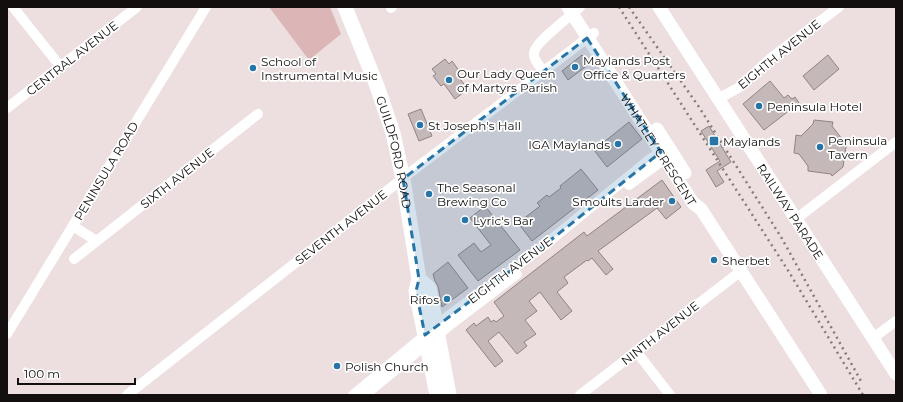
<svg xmlns="http://www.w3.org/2000/svg" width="903" height="402" font-family="Montserrat,sans-serif">
<style>
.green{fill:#dcb5b6}
.building{fill:#c5b8b8;stroke:#908383}
.lines{fill:none;stroke-linecap:round;stroke-linejoin:round}
.minor{stroke:#fff;stroke-width:10}
.major{stroke:#fff;stroke-width:13}
.highway{stroke:#fff;stroke-width:15}
.rail{stroke:#847b7b;stroke-width:2.5;stroke-dasharray:2 4;stroke-linecap:butt}
.marked{fill:#2774a7;fill-opacity:0.2;stroke:#2774a7;stroke-width:3;stroke-dasharray:8 5;stroke-linejoin:round}
.poi-dot{fill:#2774a7;stroke:#fff;stroke-width:1.5}
.labels{text-anchor:middle;dominant-baseline:central;stroke-width:3.5;stroke-linejoin:round;paint-order:stroke}
.street-label{font-size:12px;fill:#130f0f;stroke:#fff}
.poi-label{font-size:12px;fill:#130f0f;stroke:#fff;text-anchor:start}
</style>
<rect width="100%" height="100%" fill="#eddfdf"/>
<path class="green" d="M269,7H330L341,34L309,60Z"/>
<path class="building" d="M582,55L589,64L568,80L562,71Z
M828,55L839,69L814,90L803,76Z
M445,59L449,64L452,61L460,72L456,74L468,89L455,99L444,84L441,86L433,76L436,74L432,69Z
M770,81L784,98L788,95L792,99L795,97L799,103L764,130L743,104Z
M421,109L432,136L419,141L408,114Z
M814,120L833,122L832,126L842,139L847,140L843,167L832,176L831,174L808,171V166L799,154L794,153L796,135L801,136L813,124Z
M629,122L642,139L607,167L594,150Z
M709,126L731,162L717,171L724,182L716,187L706,170L720,161L701,131Z
M581,169L598,190L532,241L518,223L540,206L537,203L547,195L549,197L561,188L560,186Z
M662,180L681,207L666,219L657,208L598,251L613,269L606,275L592,258L588,261L587,260L564,277L568,283L557,292L572,311L561,320L540,292L529,301L537,311L525,320L536,334L524,342L527,346L517,354L499,332L488,341L503,361L495,367L466,330L474,323L476,326L488,317L491,322L494,320L496,322L504,316L494,302L584,232L587,236Z
M485,206L520,250L478,281L458,255L474,243L481,252L491,245L470,218Z
M448,262L468,288L442,307L438,286L435,281L433,274Z"/>
<g class="lines">
<path class="minor" d="M13,7L60,66
M391,8L392,7
M544,72C540,66 533,60 534,53C534,43 572,15 580,7
M718,99L738,88L771,58L839,7
M7,108L137,7
M629,185L670,155
M796,219L896,142
M73,226L92,238L96,242
M74,259L258,114
M7,334L206,7
M873,338L896,321
M636,351L670,395
M127,395L411,172L594,33
M353,395L448,316L537,251L650,159L666,149
M365,395L450,325L517,274
M580,395L741,271"/>
<g class="major">
<path id="s1" d="M568,7L693,203L701,209L821,395"/>
<path id="s2" d="M659,7C738,130 817,252 896,374"/>
<path d="M657,129L685,173"/>
</g>
<g class="highway">
<path id="s3" d="M345,7L377,86L393,133L403,179L419,279L416,291L437,395"/>
<path d="M419,279L429,288L449,395"/>
</g>
<path class="rail" d="M619,7L789,272L863,395
M629,7L699,107L781,237L861,381"/>
</g>
<path class="marked" d="M587,38L661,152L537,251L425,335L416,291L419,279L403,179Z"/>
<g class="poi-dot">
<circle cx="575" cy="67" r="4"/>
<circle cx="253" cy="68" r="4"/>
<circle cx="449" cy="80" r="4"/>
<circle cx="759" cy="106" r="4"/>
<circle cx="420" cy="125" r="4"/>
<rect x="709" y="136" width="10" height="10" rx="2"/>
<circle cx="618" cy="144" r="4"/>
<circle cx="820" cy="147" r="4"/>
<circle cx="429" cy="194" r="4"/>
<circle cx="672" cy="201" r="4"/>
<circle cx="465" cy="220" r="4"/>
<circle cx="714" cy="260" r="4"/>
<circle cx="447" cy="299" r="4"/>
<circle cx="337" cy="366" r="4"/>
</g>
<g class="labels">
<g class="street-label">
<text transform="translate(779 54) rotate(-39)">EIGHTH AVENUE</text>
<text transform="translate(72 58) rotate(-38)">CENTRAL AVENUE</text>
<text stroke="none"><textPath href="#s1" startOffset="169">WHATLEY CRESCENT</textPath></text>
<text stroke="none"><textPath href="#s3" startOffset="154">GUILDFORD ROAD</textPath></text>
<text transform="translate(106 171) rotate(-59)">PENINSULA ROAD</text>
<text transform="translate(177 178) rotate(-38)">SIXTH AVENUE</text>
<text stroke="none"><textPath href="#s2" startOffset="243">RAILWAY PARADE</textPath></text>
<text transform="translate(341 227) rotate(-38)">SEVENTH AVENUE</text>
<text transform="translate(510 270) rotate(-37)">EIGHTH AVENUE</text>
<text transform="translate(660 333) rotate(-38)">NINTH AVENUE</text>
</g>
<g class="poi-label">
<text x="583" y="60">Maylands Post<tspan x="583" dy="14">Office &amp; Quarters</tspan></text>
<text x="261" y="61">School of<tspan x="261" dy="14">Instrumental Music</tspan></text>
<text x="457" y="73">Our Lady Queen<tspan x="457" dy="14">of Martyrs Parish</tspan></text>
<text x="767" y="106">Peninsula Hotel</text>
<text x="428" y="125">St Joseph's Hall</text>
<text x="828" y="140">Peninsula<tspan x="828" dy="14">Tavern</tspan></text>
<text x="723" y="141">Maylands</text>
<text x="610" y="144" text-anchor="end">IGA Maylands</text>
<text x="437" y="187">The Seasonal<tspan x="437" dy="14">Brewing Co</tspan></text>
<text x="664" y="201" text-anchor="end">Smoults Larder</text>
<text x="473" y="220">Lyric's Bar</text>
<text x="722" y="260">Sherbet</text>
<text x="439" y="299" text-anchor="end">Rifos</text>
<text x="345" y="366">Polish Church</text>
</g>
</g>
<rect width="903" height="402" fill="none" stroke="#130f0f" stroke-width="16"/>
<path d="M18 378v6h117v-6" fill="none" stroke="#130f0f" stroke-width="2"/>
<text x="24" y="378" font-size="12" fill="#130f0f" stroke="#ffffff" stroke-width="3" paint-order="stroke">100 m</text>
</svg>
